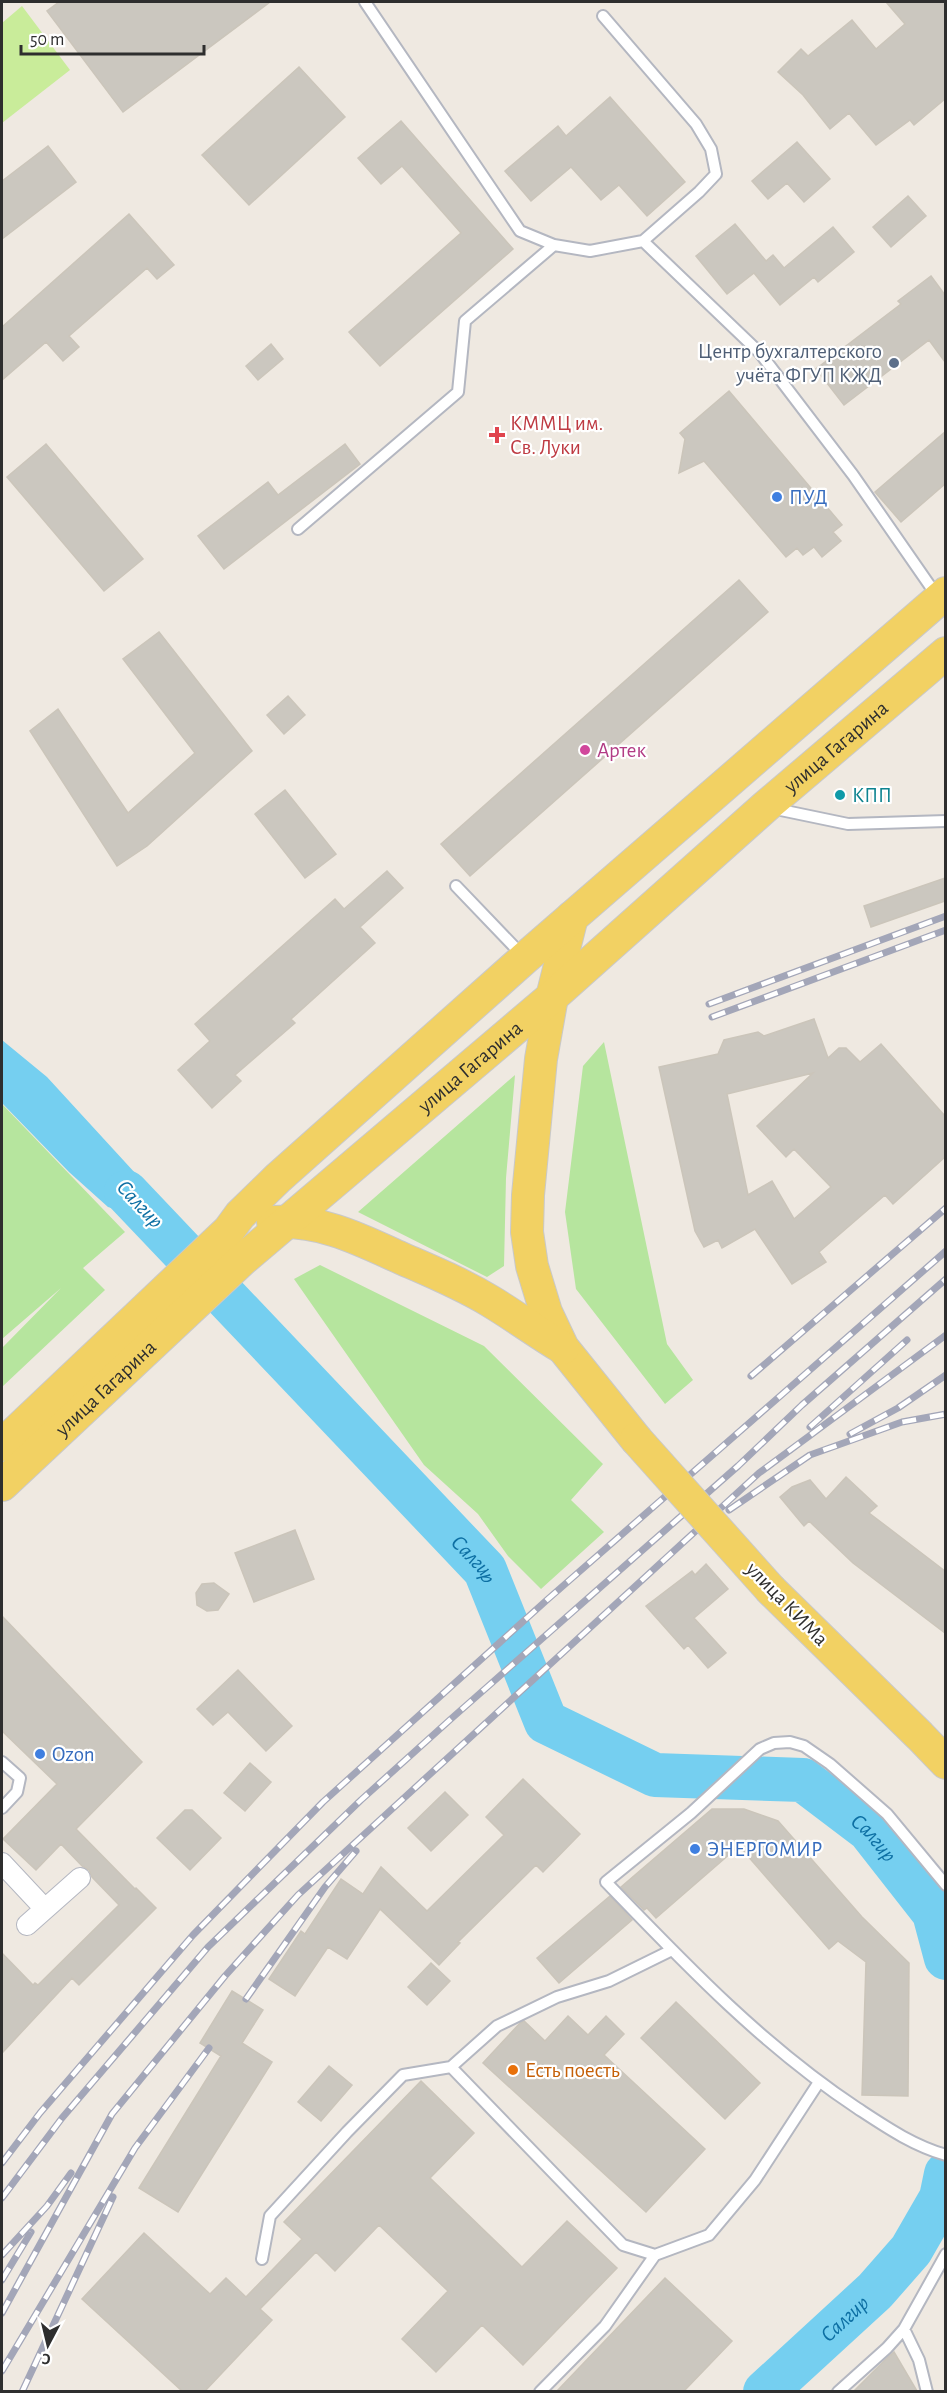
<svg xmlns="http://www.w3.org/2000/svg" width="947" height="2393" font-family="'Alegreya Sans',sans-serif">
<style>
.green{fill:#b6e59e}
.pitch{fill:#c9ec9a}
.water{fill:#75cff0}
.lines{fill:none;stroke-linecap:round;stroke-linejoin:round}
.river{stroke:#75cff0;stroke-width:44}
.building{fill:#cbc7bf;stroke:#cbc5ba;stroke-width:1.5;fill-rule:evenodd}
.service-casing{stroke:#b4b7c1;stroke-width:14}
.minor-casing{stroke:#b4b7c1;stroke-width:22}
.primary-casing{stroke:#c9c9c9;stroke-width:34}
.service{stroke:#fff;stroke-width:10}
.minor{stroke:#fff;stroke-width:20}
.primary{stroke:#f2d163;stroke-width:32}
.rail-casing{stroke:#a3a6b8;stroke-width:7}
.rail{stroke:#fff;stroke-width:4.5;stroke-dasharray:14;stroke-linecap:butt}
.primary-bridge-casing{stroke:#c9c9c9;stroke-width:34;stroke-linecap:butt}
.primary-bridge{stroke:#f2d163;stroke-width:32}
.service-dot{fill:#5c6f8a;stroke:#fff;stroke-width:2}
.health-dot{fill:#e0444e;stroke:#fff;stroke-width:2}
.shop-dot{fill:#3f7fe0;stroke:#fff;stroke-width:2}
.hotel-dot{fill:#d1479c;stroke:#fff;stroke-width:2}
.culture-dot{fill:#0f9aa8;stroke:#fff;stroke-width:2}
.food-dot{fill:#e8710a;stroke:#fff;stroke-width:2}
.labels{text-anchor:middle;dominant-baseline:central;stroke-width:4.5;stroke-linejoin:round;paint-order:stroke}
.service-label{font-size:21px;fill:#4e5e75;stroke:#fff;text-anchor:end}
.health-label{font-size:21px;fill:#be3a42;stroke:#fff;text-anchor:start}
.shop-label{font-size:21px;fill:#366cbe;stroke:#fff;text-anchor:start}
.street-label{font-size:21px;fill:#2e2e2e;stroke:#fff}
.hotel-label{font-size:21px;fill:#b23c85;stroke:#fff;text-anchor:start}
.culture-label{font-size:21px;fill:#0d838f;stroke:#fff;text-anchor:start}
.food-label{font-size:21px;fill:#c56008;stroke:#fff;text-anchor:start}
.water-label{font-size:22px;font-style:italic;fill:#0d6fa3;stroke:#fff}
</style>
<rect width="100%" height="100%" fill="#efe9e1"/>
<path class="green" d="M604,1042L667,1344L693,1380L665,1404L576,1289L565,1212L583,1066Z
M515,1075L506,1178L504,1266L487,1277L358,1212Z
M2,1104L125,1232L83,1268L105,1290L2,1387V1348L61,1288L2,1339Z
M320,1265L484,1346L603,1464L571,1500L604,1532L541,1589L508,1556L478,1514L424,1465L294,1279Z"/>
<path class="pitch" d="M22,6L70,70L2,123V23Z"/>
<path class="water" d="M2,1040L47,1077L180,1222L150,1249L142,1226L133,1215L108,1207L69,1172L2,1103Z"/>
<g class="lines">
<g class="river">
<path id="s1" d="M126,1192L485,1570L546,1722L655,1775L803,1780L869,1830L934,1913L946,1958"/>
<path id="s2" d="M765,2392L875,2291L911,2250L941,2198L946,2174"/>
</g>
</g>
<path class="building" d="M59,2H270L123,112L47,11Z
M886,2H945V99L914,125L910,120L876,145L849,113L830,129L803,95L778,72L801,49L808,56L852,20L876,49L905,24Z
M299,67L345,117L249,205L202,155Z
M610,97L685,182L647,216L619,185L601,200L571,167L531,201L505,171L558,126L566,136Z
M401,121L513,249L380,366L349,332L461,233L402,166L381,184L358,158Z
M797,142L830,179L804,202L787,183L768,199L752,181Z
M48,146L76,182L2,239V181Z
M908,196L926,216L891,247L873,227Z
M129,214L174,265L157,279L147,268L69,336L79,347L63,361L46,342L2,380V327Z
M735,224L766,261L773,255L784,268L833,227L854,252L818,282L814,277L780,305L754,273L727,294L696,256Z
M931,276L945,295V362L929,340L844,405L816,369L901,304L898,301Z
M271,344L283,359L258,380L246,366Z
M729,391L842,525L833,532L841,541L822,557L814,547L803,555L797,548L786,557L704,461L679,473L685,439L680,433Z
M945,432V484L901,522L875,492Z
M46,444L143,559L104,591L7,477Z
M345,444L360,464L224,569L198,536L268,482L278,495Z
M739,580L768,612L470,876L441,844Z
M159,632L252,751L147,846L117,866L30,731L58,709L128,813L195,753L123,659Z
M288,696L305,715L284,734L267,715Z
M285,790L336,854L305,878L255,814Z
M387,871L403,888L360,927L375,943L291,1019L295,1023L235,1075L241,1081L212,1108L178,1070L210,1041L195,1024L335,899L344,909Z
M945,878V901L871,927L864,906Z
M814,1019L828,1058L839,1048H846L860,1062L881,1044L945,1116V1157L893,1204L885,1195L819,1252L826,1262L792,1284L755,1229L722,1248L718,1240L704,1247L695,1231L659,1067L718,1054L724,1040L758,1032L764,1036ZM813,1073L757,1126L786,1157L794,1149L831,1187L794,1219L772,1181L748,1195L727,1094Z
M846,1477L877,1506L869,1513L945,1571V1633L853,1563L809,1521L804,1526L780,1497L792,1487L810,1480L826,1499Z
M295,1530L314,1579L254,1602L235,1553Z
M706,1564L728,1589L694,1618L726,1653L708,1668L688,1645L684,1649L646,1606L692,1571L695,1575Z
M214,1583L229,1594L218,1610L207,1611L197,1605L196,1593L202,1584Z
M2,1616L142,1762L76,1829L135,1889L136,1888L156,1908L79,1985L72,1978L2,2053V1953L33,1985L35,1983L38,1985L119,1905L92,1877L89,1870L82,1866L61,1844L36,1870L3,1839L57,1784L2,1731Z
M238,1670L292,1726L266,1751L228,1712L213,1725L197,1709Z
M250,1763L271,1782L245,1811L224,1793Z
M523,1779L580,1834L543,1872L536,1865L458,1942L460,1943L439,1965L380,1909L347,1959L328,1947L295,1996L269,1979L301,1931L305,1934L341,1879L363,1894L381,1867L427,1911L504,1835L486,1817Z
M445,1792L468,1815L431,1851L408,1828Z
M712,1809H744L778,1821L862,1917L909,1963L908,2096L862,2095L866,1962L838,1941L829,1949L739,1846L656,1918L647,1908L644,1910L621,1887Z
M185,1810H192L221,1838L190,1870L157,1838Z
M610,1896L632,1920L559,1983L537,1958Z
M431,1963L450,1981L427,2005L408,1987Z
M232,1991L263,2010L242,2043L272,2062L178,2212L139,2188L221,2056L200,2043Z
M676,2002L760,2083L725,2119L641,2038Z
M568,2016L588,2035L606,2016L624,2034L604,2055L705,2149L646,2212L483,2063L520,2023L524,2021L545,2041Z
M329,2066L352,2085L321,2121L298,2102Z
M421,2081L474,2133L430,2178L522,2267L567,2221L617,2268L523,2365L482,2325L436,2372L402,2339L448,2291L379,2225L335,2271L316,2252L260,2309L272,2320L205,2391H182L82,2299L144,2233L210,2294L226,2278L246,2297L302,2239L284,2222Z
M665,2278L732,2341L684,2391H557Z
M894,2352L917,2391H854L886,2359Z"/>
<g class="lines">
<defs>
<path id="service" d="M365,2L520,231L554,245
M603,16L696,124L711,149L716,174L699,192L643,241
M298,529L458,392L465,321L554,245L590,251L643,241L760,353L853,475L937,596
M771,808L848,824L946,821
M456,886L524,957
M2,1762L20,1778L17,1792L2,1808
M946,1885L887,1814L830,1764L804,1746L790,1742L774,1743L760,1749L691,1813L606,1882C685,1964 762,2045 857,2108C886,2127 912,2145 946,2155
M672,1950L609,1981L557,1997L497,2026L451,2067L623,2245L655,2255L709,2235L755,2180L819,2082
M262,2259L270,2216L347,2132L403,2075L451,2067
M904,2329L919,2360L927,2392
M540,2392L605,2326L655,2255
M838,2392L887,2348L904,2329L946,2254"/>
<path id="minor" d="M2,1863L45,1909
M27,1925L80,1878"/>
<g id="primary">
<path d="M572,917L552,997L541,1059L528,1195L527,1232L532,1266L546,1312L563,1348L636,1439"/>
<path d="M273,1222C323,1220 359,1239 403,1259C433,1272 462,1284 490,1301C515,1316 538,1333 563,1348"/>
<path d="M2,1445L229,1230L240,1215L278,1178L525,958L946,593"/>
<path id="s3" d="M2,1485L241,1261L552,997L765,807L946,653"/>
<path d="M771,1590L920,1736L946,1763"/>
</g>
</defs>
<use href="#service" class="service-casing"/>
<use href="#minor" class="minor-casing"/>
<use href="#primary" class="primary-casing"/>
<use href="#service" class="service"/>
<use href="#minor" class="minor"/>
<use href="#primary" class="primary"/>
<defs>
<path id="rail" d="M709,1004L946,916
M712,1017L946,930
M751,1376L946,1208
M810,1427L907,1340
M850,1434L898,1408L946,1375
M729,1510L810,1455L902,1422L946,1414
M246,1999L325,1887L356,1851
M2,2163L40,2113L193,1935L323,1802L548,1599L946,1251
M2,2198L62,2118L208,1947L361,1800L452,1718L738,1466L802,1405L946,1279
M2,2255L47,2206L71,2173
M2,2280L31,2232
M2,2313L112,2114L225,1976L298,1895L759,1473L946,1335
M2,2371L135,2148L209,2048
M22,2392L113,2197"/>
</defs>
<use href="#rail" class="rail-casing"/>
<use href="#rail" class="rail"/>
<defs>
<path id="primary-bridge" d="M636,1439L771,1590"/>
</defs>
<use href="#primary-bridge" class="primary-bridge-casing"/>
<use href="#primary-bridge" class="primary-bridge"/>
</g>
<circle class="service-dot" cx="894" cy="363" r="6"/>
<path class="health-dot" d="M494 426h6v6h6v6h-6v6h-6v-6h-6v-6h6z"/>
<g class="shop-dot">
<circle cx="777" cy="497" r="6"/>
<circle cx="40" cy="1754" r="6"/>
<circle cx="695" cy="1849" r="6"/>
</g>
<circle class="hotel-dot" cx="585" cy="750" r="6"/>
<circle class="culture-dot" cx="840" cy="795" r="6"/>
<circle class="food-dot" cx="513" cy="2070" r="6"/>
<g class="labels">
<g class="service-label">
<text x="882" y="351">Центр бухгалтерского<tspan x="882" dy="24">учёта ФГУП КЖД</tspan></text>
</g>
<g class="health-label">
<text x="510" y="423">КММЦ им.<tspan x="510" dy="24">Св. Луки</tspan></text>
</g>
<g class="shop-label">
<text x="789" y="497">ПУД</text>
<text x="52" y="1754">Ozon</text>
<text x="707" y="1849">ЭНЕРГОМИР</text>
</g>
<g class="street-label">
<text stroke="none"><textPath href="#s3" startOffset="1114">улица Гагарина</textPath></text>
<text stroke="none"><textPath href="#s3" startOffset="628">улица Гагарина</textPath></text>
<text stroke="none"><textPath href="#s3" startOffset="142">улица Гагарина</textPath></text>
<text transform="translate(787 1604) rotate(46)">улица КИМа</text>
</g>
<g class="hotel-label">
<text x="597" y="750">Артек</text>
</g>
<g class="culture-label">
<text x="852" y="795">КПП</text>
</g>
<g class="food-label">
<text x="525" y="2070">Есть поесть</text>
</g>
<g class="water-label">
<text transform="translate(140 1204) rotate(47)">Салгир</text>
<text stroke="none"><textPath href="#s1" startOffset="506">Салгир</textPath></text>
<text stroke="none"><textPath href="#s1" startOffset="1046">Салгир</textPath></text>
<text stroke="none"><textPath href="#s2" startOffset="108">Салгир</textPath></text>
</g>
</g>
<rect width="947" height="2393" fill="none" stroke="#2e2e2e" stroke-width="6"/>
<g transform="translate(48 2345) rotate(187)" stroke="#ffffff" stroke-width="4.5" paint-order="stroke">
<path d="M0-4.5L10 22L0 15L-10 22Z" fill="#2e2e2e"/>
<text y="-9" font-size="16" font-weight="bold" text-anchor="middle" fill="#2e2e2e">С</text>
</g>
<path d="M21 45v9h183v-9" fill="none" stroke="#2e2e2e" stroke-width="3"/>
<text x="30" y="45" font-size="18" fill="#2e2e2e" stroke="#ffffff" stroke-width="4.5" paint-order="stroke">50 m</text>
</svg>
